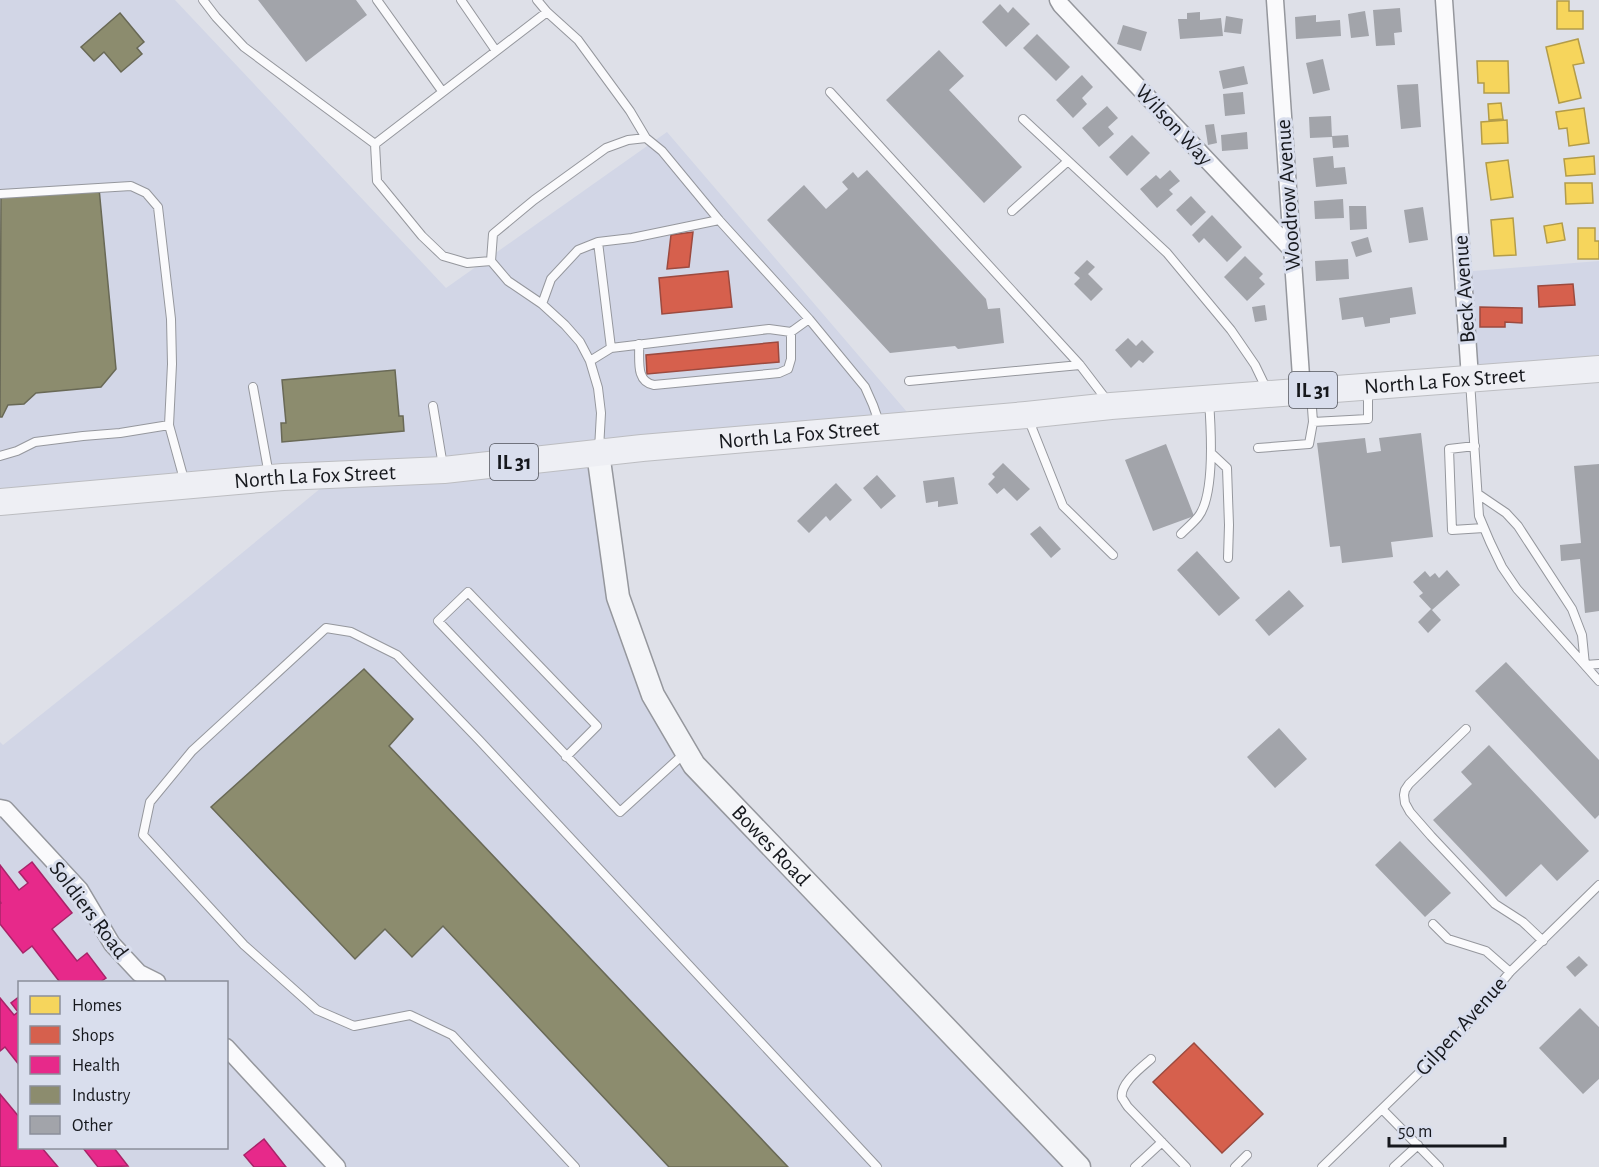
<svg xmlns="http://www.w3.org/2000/svg" width="1599" height="1167" font-family="'Alegreya Sans',sans-serif">
<style>
.built{fill:#d2d6e6;fill-rule:evenodd}
.homes{fill:#f6d55c;stroke:#b39c49;stroke-width:1.5}
.shops{fill:#d6604d;stroke:#9c4a3f;stroke-width:1.5}
.health{fill:#e7298a;stroke:#a82469;stroke-width:1.5}
.industry{fill:#8c8c6e;stroke:#696956;stroke-width:1.5}
.building{fill:#a2a4aa}
.lines{fill:none;stroke-linecap:round;stroke-linejoin:round}
.lane-casing{stroke:#95979d;stroke-width:10}
.street-casing{stroke:#95979d;stroke-width:19}
.secondary-casing{stroke:#95979d;stroke-width:25}
.primary-casing{stroke:#bcbdc1;stroke-width:28}
.lane{stroke:#fafafc;stroke-width:8}
.street{stroke:#fafafc;stroke-width:16}
.secondary{stroke:#f4f5f8;stroke-width:22}
.primary{stroke:#eeeff4;stroke-width:26}
.labels{text-anchor:middle;dominant-baseline:central;stroke-width:6;stroke-linejoin:round;paint-order:stroke}
.shield{fill:#d9deed;stroke:#50535b;stroke-width:1.5}
.shield-label{font-size:21px;font-weight:bold;fill:#16181d}
.street-label{font-size:22px;fill:#16181d;stroke:#d9deed}
</style>
<rect width="100%" height="100%" fill="#dee0e8"/>
<path class="built" d="M0,0H175L446,288L667,132L913,419L0,501Z
M1599,261V367L1468,375L1461,272Z
M594,460L613,599L692,772L1065,1167H0V742L3,745L186,599L327,483ZM20,982H226V1148H20Z"/>
<path class="homes" d="M1557,1H1569V11H1583V29H1557Z
M1578,39L1584,63L1573,65L1581,98L1559,103L1546,47Z
M1477,61H1508L1509,93H1484V83H1478Z
M1501,103L1503,119L1489,120L1488,104Z
M1584,108L1589,143L1569,146L1567,128L1559,129L1556,112Z
M1507,120L1508,143L1482,144L1481,122Z
M1594,156L1595,174L1566,176L1564,159Z
M1508,160L1513,197L1491,200L1486,163Z
M1565,183H1592L1593,203L1566,204Z
M1513,218L1516,255L1494,256L1491,220Z
M1562,223L1565,240L1547,243L1544,226Z
M1578,228H1595V241H1599V259H1578Z"/>
<path class="shops" d="M693,232L689,267L667,269L671,235Z
M728,271L732,307L662,314L659,278Z
M1573,284L1575,305L1539,307L1538,286Z
M1480,307L1522,308V323L1505,322V327H1480Z
M778,342L779,362L647,374L646,355Z
M1194,1043L1263,1114L1222,1153L1153,1082Z"/>
<path class="health" d="M32,862L72,913L52,929L77,961L87,953L106,978L100,982H58L59,981L32,946L23,953L0,924V904L1,903L0,901V865L19,890L28,883L19,872Z
M20,996V1066L5,1047L0,1051V998L14,1015L18,1012L11,1003Z
M0,1094L20,1118V1148H42L58,1167H0Z
M264,1139L286,1167H254L244,1155Z
M83,1148H114L128,1166L98,1167Z"/>
<path class="industry" d="M120,13L144,42L137,48L142,54L121,72L104,52L94,61L81,47Z
M99,188L116,369L101,387L36,393L24,404L8,405L2,417H0L1,194Z
M395,370L399,416H403L404,431L282,442L281,423H286L282,380Z
M364,669L413,719L389,746L788,1167H669L443,926L412,957L385,929L355,959L211,807Z"/>
<path class="building" d="M258,0H356L367,15L306,62Z
M1000,4L1008,13L1013,7L1030,24L1006,47L982,22Z
M1400,8L1402,32L1394,33L1395,45L1376,46L1373,10Z
M1365,11L1369,36L1351,38L1348,14Z
M1200,12V20L1221,18L1223,36L1180,39L1178,19H1187V13Z
M1316,15V22L1340,20L1341,36L1296,39L1295,17Z
M1226,16L1243,19L1241,34L1224,32Z
M1123,25L1147,32L1141,51L1117,44Z
M1037,34L1070,67L1056,81L1023,48Z
M939,50L964,76L949,90L1022,167L984,203L886,100Z
M1323,59L1330,90L1313,94L1306,63Z
M1244,66L1248,84L1223,89L1219,71Z
M1082,75L1093,87L1082,98L1087,104L1073,118L1056,100Z
M1418,84L1421,127L1401,129L1397,85Z
M1243,92L1245,114L1225,116L1223,94Z
M1107,106L1118,118L1108,127L1114,134L1099,147L1082,128Z
M1331,116L1332,137L1310,138L1309,117Z
M1214,124L1217,143L1208,145L1205,125Z
M1247,132L1248,149L1222,151L1221,135Z
M1132,135L1150,153L1127,176L1109,157Z
M1348,135L1349,147L1333,148L1332,136Z
M1333,156L1334,168L1345,167L1347,184L1316,187L1313,158Z
M867,170L986,299L988,309L1000,308L1004,343L958,349L955,346L890,353L767,220L804,185L826,209L848,189L842,182L853,172L858,178Z
M1170,170L1180,181L1169,190L1173,194L1157,208L1140,189L1156,175L1160,179Z
M1191,196L1206,212L1191,226L1176,210Z
M1343,199L1344,218L1315,219L1314,201Z
M1349,206H1366L1367,229L1350,230Z
M1423,207L1428,240L1409,243L1404,210Z
M1212,215L1242,247L1227,262L1204,238L1199,243L1192,235Z
M1368,237L1372,252L1356,257L1351,242Z
M1245,256L1263,274L1259,278L1265,284L1247,301L1224,277Z
M1348,259L1349,279L1316,281L1315,261Z
M1087,260L1095,267L1088,274L1103,289L1091,301L1074,284L1080,278L1074,273Z
M1412,287L1416,314L1390,318V323L1365,327L1363,317L1342,320L1339,298Z
M1265,305L1267,320L1255,322L1252,307Z
M1128,338L1136,346L1142,340L1154,352L1143,363L1139,360L1131,368L1115,350Z
M1421,433L1433,537L1391,542L1393,557L1342,563L1340,546L1330,547L1317,443L1365,438L1367,453L1381,451L1379,438Z
M1166,444L1194,516L1153,531L1125,460Z
M1003,463L1030,489L1017,501L1004,488L997,494L988,484L995,477L992,474Z
M1599,464V611L1585,613L1580,559L1561,561L1560,545L1581,543L1574,466Z
M877,475L896,496L881,509L863,488Z
M954,477L958,504L938,507V501L926,503L923,481Z
M836,483L852,500L830,521L826,516L809,533L797,521Z
M1040,526L1061,549L1051,558L1030,534Z
M1197,551L1240,598L1219,616L1177,570Z
M1447,570L1460,585L1432,610L1419,596L1423,593L1413,582L1425,571L1430,577L1435,573L1439,578Z
M1289,590L1304,606L1269,636L1255,620Z
M1431,609L1441,620L1428,633L1418,622Z
M1506,662L1599,760V815L1595,819L1475,691Z
M1279,728L1307,759L1275,788L1247,757Z
M1489,745L1589,851L1557,881L1541,864L1506,897L1433,820L1472,784L1461,772Z
M1400,841L1451,893L1425,917L1375,865Z
M1579,956L1588,965L1575,977L1566,967Z
M1580,1008L1599,1027V1079L1583,1094L1539,1048Z"/>
<g class="lines">
<defs>
<path id="lane" d="M203,0L216,17L244,47L375,144
M377,0L442,91
M461,0L496,51
M537,0L547,12L578,40L630,111L646,138
M830,92L1080,365L1109,403
M1023,119L1167,253L1231,330L1255,365L1267,390
M0,194L131,186L146,193L158,207L171,319L172,364L169,425
M1012,211L1068,161
M598,242L611,348
M491,261L467,263L443,256L422,236L377,181L375,144L547,12
M542,304L551,279L578,250L598,242L632,238L719,220
M639,344C640,359 635,382 654,385L779,373L788,369L791,359V332
M590,361L611,348L769,329L791,332L809,319
M909,381L1080,365
M1470,381L1479,516L1490,542L1502,567L1517,589L1599,681
M253,387L269,475
M433,406L443,466
M1028,418L1063,506L1113,555
M1313,422L1368,419V390
M1475,446L1449,449L1452,530L1484,528
M1258,448L1309,444L1313,422L1311,394
M599,449L601,413L598,388L590,361L580,342L565,325L542,304L508,281L491,261L493,234L534,200L606,148L628,140L646,138L662,151L719,220L809,319L865,387L873,405L880,425
M1211,453L1227,468L1229,525L1228,558
M0,456L17,451L35,442L83,436L120,433L169,425L185,483
M1478,494L1506,513L1518,526L1572,609L1582,635L1585,665L1599,664
M1181,534C1186,529 1193,523 1198,517C1215,496 1211,428 1209,401
M1466,729L1409,784L1405,790L1404,795L1405,803L1410,812L1431,836L1495,904L1523,922L1543,941
M566,757L597,726L468,592L438,621L620,812L686,752
M1433,924L1448,939L1486,951L1510,972
M1151,1059C1142,1067 1119,1084 1122,1098C1123,1099 1127,1106 1128,1107L1186,1167
M1382,1109L1439,1167
M575,1167L452,1035L410,1015L354,1026L317,1010L244,945L143,835L150,802L192,751L326,628L351,632L397,655L479,740L877,1167
M1135,1167L1162,1142
M1235,1167L1247,1155
M1322,1167L1458,1035L1510,972L1599,885
M1394,1167L1418,1145"/>
<path id="street" d="M1058,0L1061,5L1291,249
M1275,0L1302,391
M1444,0L1470,378
M0,808L5,809L80,890L112,944L139,973L157,982
M226,1047L337,1167"/>
<g id="secondary">
<path id="s1" d="M598,453L618,597L653,695L694,765L1079,1167"/>
</g>
<g id="primary">
<path id="s2" d="M0,502L283,477L444,470L642,448L1026,415L1111,406L1599,369"/>
</g>
</defs>
<use href="#lane" class="lane-casing"/>
<use href="#street" class="street-casing"/>
<use href="#secondary" class="secondary-casing"/>
<use href="#primary" class="primary-casing"/>
<use href="#lane" class="lane"/>
<use href="#street" class="street"/>
<use href="#secondary" class="secondary"/>
<use href="#primary" class="primary"/>
</g>
<g class="labels">
<g class="shield">
<rect x="1289" y="372" width="48" height="36" rx="4.5"/>
<rect x="490" y="444" width="48" height="36" rx="4.5"/>
</g>
<g class="shield-label">
<text x="1313" y="390">IL 31</text>
<text x="514" y="462">IL 31</text>
</g>
<g class="street-label">
<text transform="translate(1174 125) rotate(47)">Wilson Way</text>
<text transform="translate(1288 195) rotate(-94)">Woodrow Avenue</text>
<text transform="translate(1464 289) rotate(-94)">Beck Avenue</text>
<text stroke="none"><textPath href="#s2" startOffset="1450">North La Fox Street</textPath></text>
<text stroke="none"><textPath href="#s2" startOffset="802">North La Fox Street</textPath></text>
<text stroke="none"><textPath href="#s2" startOffset="316">North La Fox Street</textPath></text>
<text stroke="none"><textPath href="#s1" startOffset="442">Bowes Road</textPath></text>
<text transform="translate(89 910) rotate(53)">Soldiers Road</text>
<text transform="translate(1461 1026) rotate(-48)">Gilpen Avenue</text>
</g>
</g>
<rect x="18" y="981" width="210" height="168" fill="#d9deed" stroke="#8b8f9a" stroke-width="1.5"/>
<rect x="30" y="996" width="30" height="18" fill="#f6d55c" stroke="#8b8f9a" stroke-width="1.5"/>
<text x="72" y="1011" font-size="18" fill="#16181d">Homes</text>
<rect x="30" y="1026" width="30" height="18" fill="#d6604d" stroke="#8b8f9a" stroke-width="1.5"/>
<text x="72" y="1041" font-size="18" fill="#16181d">Shops</text>
<rect x="30" y="1056" width="30" height="18" fill="#e7298a" stroke="#8b8f9a" stroke-width="1.5"/>
<text x="72" y="1071" font-size="18" fill="#16181d">Health</text>
<rect x="30" y="1086" width="30" height="18" fill="#8c8c6e" stroke="#8b8f9a" stroke-width="1.5"/>
<text x="72" y="1101" font-size="18" fill="#16181d">Industry</text>
<rect x="30" y="1116" width="30" height="18" fill="#a2a4aa" stroke="#8b8f9a" stroke-width="1.5"/>
<text x="72" y="1131" font-size="18" fill="#16181d">Other</text>
<path d="M1389 1137v9h116v-9" fill="none" stroke="#16181d" stroke-width="3"/>
<text x="1398" y="1137" font-size="18" fill="#16181d" stroke="#d9deed" stroke-width="4.5" paint-order="stroke">50 m</text>
</svg>
